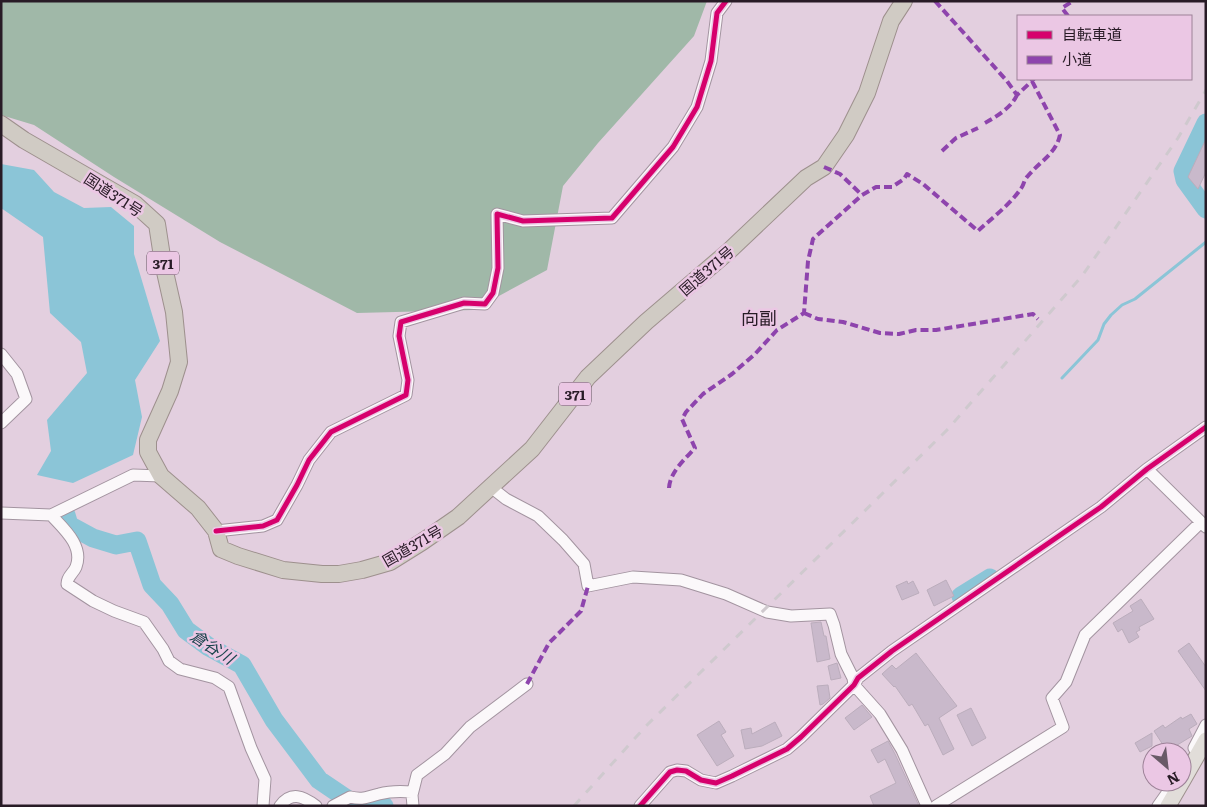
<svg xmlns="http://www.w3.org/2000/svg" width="1207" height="807" font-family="Literata,'Noto Sans JP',serif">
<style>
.forest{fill:#a0b8a8}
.water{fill:#8bc5d7}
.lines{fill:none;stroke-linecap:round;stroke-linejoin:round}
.stream{stroke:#8bc5d7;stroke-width:3}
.river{stroke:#8bc5d7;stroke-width:19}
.building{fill:#c9b9cb;stroke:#bbadbc}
.minor-casing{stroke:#a394a0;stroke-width:13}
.major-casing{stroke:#9d908d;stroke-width:17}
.highway-casing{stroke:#9d908d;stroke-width:18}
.minor{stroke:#fbf8fa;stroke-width:11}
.major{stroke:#e1ddd9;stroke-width:15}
.highway{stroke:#d0cbc4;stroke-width:16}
.rail{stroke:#cfc9ce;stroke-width:3;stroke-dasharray:9 9;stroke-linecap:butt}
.quiet{stroke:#8e44ad;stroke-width:4;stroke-dasharray:8 4;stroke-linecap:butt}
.cycleway-casing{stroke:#ebc7e4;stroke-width:8}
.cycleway{stroke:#d6006c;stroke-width:5}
.labels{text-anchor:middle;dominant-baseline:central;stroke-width:5;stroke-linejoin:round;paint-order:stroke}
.shield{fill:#ebc7e4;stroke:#624f5f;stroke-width:1}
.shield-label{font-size:14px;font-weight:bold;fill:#281b26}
.street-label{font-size:15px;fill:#281b26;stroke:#ebc7e4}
.water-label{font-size:16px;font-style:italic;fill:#1b454e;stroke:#ebc7e4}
.quarter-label{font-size:18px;fill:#281b26;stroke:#ebc7e4}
</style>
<rect width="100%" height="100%" fill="#e3cfdf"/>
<path class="forest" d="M1,1H707L694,36L598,143L563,186L547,270L473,310L357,313L220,242L114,177L34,125L1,115Z"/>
<path class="water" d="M1,164L34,170L54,192L84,208L111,207L134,226V254L160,341L135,380L142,417L133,455L73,483L37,475L51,451L47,420L87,373L81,342L50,313L43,237L1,208Z"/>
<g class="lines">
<path class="stream" d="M1062,378L1098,340L1104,324L1111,315L1122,305L1135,299L1206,242"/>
<path class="river" d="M1206,123L1183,171L1185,180L1206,209
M66,515L69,525L93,538L116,545L137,541L152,585L170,604L186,630L209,647L242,665L274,720L319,780L356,805L378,804L384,806
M961,596L990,578"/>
</g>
<path class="building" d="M1206,139V172L1198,189L1188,177Z
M946,580L954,596L934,606L927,590Z
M907,581L908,584L913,581L919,593L902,600L896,586Z
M1141,599L1154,619L1139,627L1140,630L1136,632L1139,637L1129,643L1122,629L1118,632L1113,623L1133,611L1130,606Z
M821,622L824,636H826L830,659L817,662L811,623Z
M1189,643L1206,667V691L1178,651Z
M916,653L957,706L939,718L954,749L943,755L928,724L925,726L912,704L909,706L895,686L894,687L882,674L892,665L896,669Z
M837,663L841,678L831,680L828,666Z
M828,685L830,698L823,704L820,705L817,686Z
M862,705L872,717L854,730L845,718Z
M971,708L986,738L972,746L957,715Z
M1191,714L1197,724L1189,729L1192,736L1174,747L1172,743L1165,748L1154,731L1163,725L1165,728L1181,717L1182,719Z
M719,721L726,732L721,735L734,756L717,766L697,735Z
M775,722L782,736L762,746L745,749L741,730L751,728L752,734Z
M1152,733V746L1140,752L1135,743Z
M888,741L895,754L919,806H874L870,796L896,783L885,759L878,763L871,750Z"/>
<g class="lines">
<defs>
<path id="minor" d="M1,354L17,374L26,399L1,423
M1147,469L1206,527
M492,488L506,499L538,516L563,540L584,564L588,586L633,577L681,580L726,594L767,612L791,616L830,614L834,625L841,654L853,678L854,685L880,714L902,750L927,806
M1,513L51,515L133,475L161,476
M51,515C64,529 84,546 76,567C73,574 67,576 67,584L93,601L114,611L144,622L163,649L169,661L180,669L215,678L229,687L251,748L265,779L263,806
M216,531L263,526L277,520L297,485L309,460L331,432L406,395L408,380L399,336L401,322L464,303L485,304L493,293L498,268L497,214L523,221L612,218L673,147L697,107L711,61L717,13L726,1
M1194,748L1206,725
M280,806C291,791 303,796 316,806
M333,806L350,797C364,800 366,797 379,794C390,791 401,791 412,792
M413,806L412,795L417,775L445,754L470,727L527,684
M640,806L670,772L677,770L686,771L701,780L716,783L732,776L787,749L801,737L854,685L858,678L892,651L1101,507L1147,469L1206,427
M936,806L1063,727L1052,698L1066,682L1085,635L1201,522
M1158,806L1175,782"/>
<path id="major" d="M1182,782L1206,740
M1168,806L1182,782"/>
<path id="highway" d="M1,124L24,140L135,204L157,224L163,263L174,312L179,362L170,391L148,440V452L161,476L198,508L216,531L221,549L238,556L283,570L322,574H339L362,570L390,562L422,542L458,517L532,449L588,377L646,322L729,251L806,178L824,167L846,135L867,93L891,21L904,1"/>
</defs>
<use href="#minor" class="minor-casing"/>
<use href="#major" class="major-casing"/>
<use href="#highway" class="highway-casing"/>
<use href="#minor" class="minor"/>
<use href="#major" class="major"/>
<use href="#highway" class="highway"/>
<path class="rail" d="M574,806L646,726L948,429L1082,276L1178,138L1206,90"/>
<path class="quiet" d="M935,1L1007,81L1017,95L1034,79
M1068,16L1062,8L1073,1
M985,123C997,116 1011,108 1017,95
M942,151L956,138L978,128
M824,167L840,174L862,195L876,187H892L904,179L907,174L923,184L978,231C993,217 1011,204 1022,187C1024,184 1024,180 1027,177C1039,162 1056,154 1060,135L1032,81
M804,313L818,319L843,322L880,333L899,334L916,330H936L1033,314L1038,319
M669,488C670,472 685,459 695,448L682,419L686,412L703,394L732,374L755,354L777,330L804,313L808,261L813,239L862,195
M527,684L549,643L581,611L588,586"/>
<defs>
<path id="cycleway" d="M216,531L263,526L277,520L297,485L309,460L331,432L406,395L408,380L399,336L401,322L464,303L485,304L493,293L498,268L497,214L523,221L612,218L673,147L697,107L711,61L717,13L726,1
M640,806L670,772L677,770L686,771L701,780L716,783L732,776L787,749L801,737L854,685L858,678L892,651L1101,507L1147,469L1206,427"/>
</defs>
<use href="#cycleway" class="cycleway-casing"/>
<use href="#cycleway" class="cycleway"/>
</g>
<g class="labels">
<g class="shield">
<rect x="147" y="251.5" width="32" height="23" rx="4"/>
<rect x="559" y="382.5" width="32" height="23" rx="4"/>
</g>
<g class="shield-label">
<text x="163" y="263">371</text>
<text x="575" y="394">371</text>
</g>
<g class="street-label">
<text transform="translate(114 194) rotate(33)">国道371号</text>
<text transform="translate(706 270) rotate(-41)">国道371号</text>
<text transform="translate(412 545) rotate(-30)">国道371号</text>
</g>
<g class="water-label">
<text transform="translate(213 646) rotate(33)">倉谷川</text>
</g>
<g class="quarter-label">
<text x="759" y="317">向副</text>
</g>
</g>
<rect width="1207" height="807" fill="none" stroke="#281b26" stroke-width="5"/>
<rect x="1017" y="15" width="175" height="65" fill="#ebc7e4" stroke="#9d8298"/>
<rect x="1027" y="31" width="25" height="8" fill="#d6006c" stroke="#9d8298"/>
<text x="1062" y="40" font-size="15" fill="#281b26">自転車道</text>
<rect x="1027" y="56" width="25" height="8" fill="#8e44ad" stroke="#9d8298"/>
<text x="1062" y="65" font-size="15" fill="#281b26">小道</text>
<g transform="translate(1167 767) rotate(152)"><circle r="24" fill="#ebc7e4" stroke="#9d8298"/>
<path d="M0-4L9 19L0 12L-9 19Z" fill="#695a67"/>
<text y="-8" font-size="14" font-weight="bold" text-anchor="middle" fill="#281b26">N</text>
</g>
</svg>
